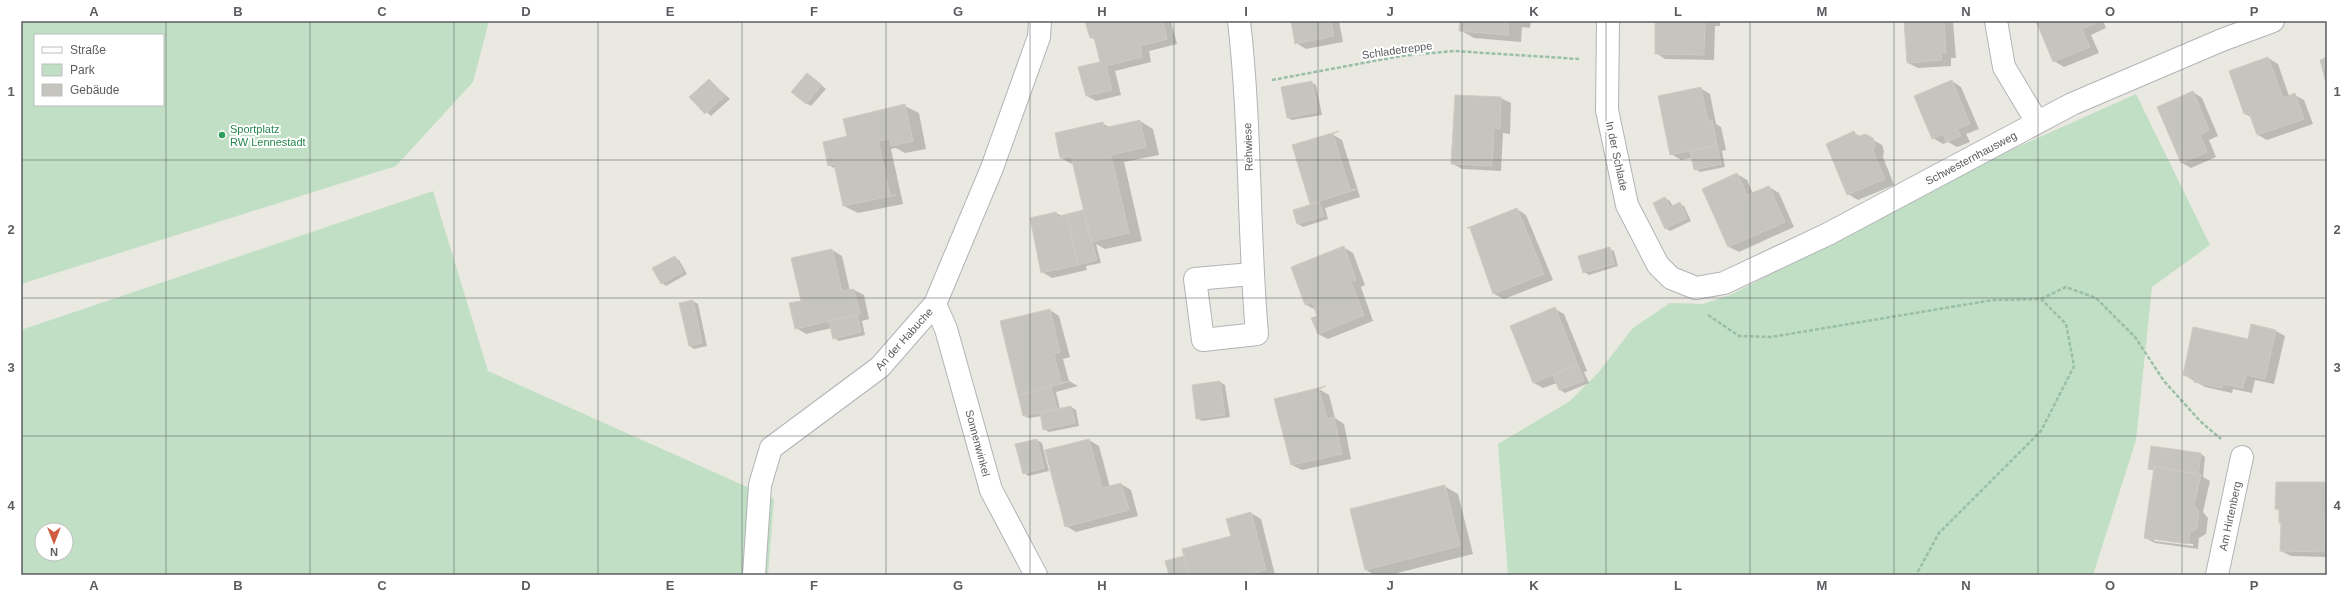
<svg xmlns="http://www.w3.org/2000/svg" width="2348" height="596" font-family="Helvetica,sans-serif">
<style>
.green{fill:#c0dfc4;fill-rule:evenodd}
.shadow{fill:#0003;fill-rule:evenodd}
.building{fill:#c6c4be;stroke:#cecbc0}
.lines{fill:none;stroke-linecap:round;stroke-linejoin:round}
.street-casing{stroke:#b1b3b7;stroke-width:24}
.path{stroke:#9abfa9;stroke-width:2.5;stroke-dasharray:4 2;stroke-linecap:butt}
.street{stroke:#fff;stroke-width:22}
.grid{fill:none;stroke:#5a5c60;stroke-width:1;stroke-opacity:0.55}
.leisure-dot{fill:#2e9e5b;stroke:#fff;stroke-width:1.5}
.labels{text-anchor:middle;dominant-baseline:central;stroke-width:4;stroke-linejoin:round;paint-order:stroke}
.street-label{font-size:11px;fill:#5a5c60;stroke:#fff}
.leisure-label{font-size:11px;fill:#27864d;stroke:#fff;text-anchor:start}
.neatline{fill:none;stroke:#5a5c60;stroke-width:1.5}
.grid-label{font-size:13px;text-anchor:middle;font-weight:bold;fill:#5a5c60}
</style>
<rect width="100%" height="100%" fill="#eae9e1"/>
<path class="green" d="M21,21H489L473,82L396,166L21,284ZM35,35H163V105H35Z
M2136,94L2210,245L2152,287L2136,440L2093,575H1508L1498,444L1570,401L1598,373L1633,328L1670,303L1703,304L1730,295L1846,235L1957,174Z
M433,191L488,371L774,499L768,575H21V330ZM42,530H66V554H42Z"/>
<path class="shadow" d="M1086,21H1171L1177,44L1149,51L1151,62L1115,71L1121,95L1096,101L1087,96L1101,62L1095,40L1090,37Z
M1292,21H1339L1343,42L1306,49L1296,43Z
M1461,21H1531L1530,28L1522,27L1521,42L1474,38L1460,30Z
M1656,21H1720V26H1715L1714,60L1665,59L1656,53Z
M1905,21H1953L1956,58H1951V66L1918,68L1908,63Z
M2037,21H2103L2106,28L2091,35L2099,53L2064,67L2054,61Z
M2268,58L2278,64L2289,96L2295,95L2304,100L2313,124L2267,140L2258,135L2251,117L2245,114Z
M808,74L826,89L811,106L806,103Z
M709,80L730,99L711,116L691,97Z
M1952,81L1961,87L1979,129L1966,134L1970,142L1957,147L1948,142L1943,144L1933,138Z
M1311,82L1316,85L1322,115L1292,120L1288,118Z
M1700,88L1710,94L1716,124L1721,127L1726,150L1722,151L1725,167L1700,172L1695,169L1692,158L1681,160L1671,154Z
M2193,92L2202,98L2218,136L2209,140L2216,157L2191,168L2182,163Z
M1456,96L1501,98L1511,103L1510,134L1503,133L1501,171L1462,169L1453,164Z
M905,106L919,113L926,149L905,153L896,148L891,149L903,204L858,213L844,206L837,170L829,165Z
M1140,121L1153,129L1159,155L1124,162L1142,241L1105,249L1096,244L1101,263L1086,266L1087,270L1052,278L1042,272L1056,213L1062,216L1084,211L1074,165L1061,158L1102,123L1111,128Z
M1854,133L1861,137L1865,135L1882,145L1884,151L1883,157L1894,185L1858,200L1848,194Z
M1332,134L1342,140L1360,197L1325,208L1328,219L1303,227L1298,224L1294,211L1313,205L1311,203Z
M1737,174L1747,180L1753,194L1769,187L1779,193L1794,227L1739,252L1729,247L1704,190Z
M1665,198L1670,201L1673,207L1679,204L1684,206L1691,221L1670,231L1665,228Z
M1517,209L1526,215L1553,280L1504,299L1494,294Z
M1343,247L1353,253L1365,285L1361,287L1373,321L1328,339L1318,334L1316,310L1306,305Z
M1609,249L1614,251L1618,266L1589,275L1584,272Z
M832,250L842,256L850,291L854,290L864,295L869,319L862,321L865,335L839,341L834,338L832,328L806,334L796,328L802,302Z
M675,257L679,260L687,274L666,286L662,283Z
M693,301L698,304L707,346L694,349L690,346Z
M1555,309L1564,314L1587,371L1584,372L1589,383L1565,393L1560,390L1557,383L1543,388L1534,383Z
M1050,310L1059,316L1070,357L1063,359L1069,381L1078,386L1056,392L1060,409L1071,407L1076,410L1079,426L1049,432L1044,429L1042,416L1029,418L1024,416L1001,322Z
M2276,331L2285,336L2274,384L2255,380L2252,393L2233,389L2232,393L2205,387L2184,375Z
M1220,382L1225,385L1230,417L1202,421L1197,418Z
M1319,389L1329,395L1335,418L1344,424L1351,459L1302,470L1292,465Z
M1037,440L1042,443L1049,471L1028,476L1024,473Z
M1089,440L1099,446L1110,487L1121,484L1131,490L1138,516L1076,532L1066,526Z
M2201,454L2205,457L2203,477L2210,481L2203,512L2208,518L2206,534L2199,538L2198,549L2155,543L2145,538L2154,471L2149,468ZM2154,539L2193,544V546L2154,541Z
M2277,483H2327V557L2291,556L2281,551L2282,524L2280,522V511L2276,509Z
M1444,486L1458,494L1473,554L1389,575H1375L1366,570Z
M1251,513L1261,519L1275,575H1170L1186,558L1232,537Z"/>
<path class="building" d="M1085,21H1163L1167,39L1140,46L1142,57L1106,66L1112,90L1086,96L1078,67L1100,62L1094,37L1090,38Z
M1291,21H1331L1334,36L1295,44Z
M1460,21H1509L1508,35L1459,31Z
M1655,21H1705L1704,55L1655,54Z
M1904,21H1944L1946,53H1941L1942,60L1907,63Z
M2036,21H2097V23L2082,29L2090,47L2053,62Z
M2268,57L2283,98L2295,93L2304,119L2257,135L2249,113L2244,114L2229,71Z
M2327,57V87L2320,60Z
M807,73L822,85L806,104L791,92Z
M709,79L725,96L705,114L689,97Z
M1952,80L1970,124L1957,129L1961,136L1946,142L1943,134L1932,139L1914,96Z
M1312,81L1318,112L1287,118L1281,87Z
M1701,87L1708,121L1712,120L1717,145L1670,155L1658,96Z
M2193,91L2209,130L2200,135L2207,152L2181,163L2157,107Z
M1455,95L1501,97L1500,129L1494,128L1492,166L1451,164Z
M905,104L913,141L891,146L890,139L878,141L890,195H896L843,206L834,164L828,166L823,142L847,136L843,119Z
M1140,120L1146,147L1111,155L1129,233L1091,242L1071,156L1060,158L1055,133L1103,122L1104,128Z
M1339,131L1333,134L1350,190L1358,189L1310,204L1292,145Z
M1854,131L1857,137L1865,134L1873,138L1875,145L1873,151L1885,179L1847,195L1826,144Z
M1717,145L1721,164L1694,170L1690,151Z
M1737,173L1747,195L1769,186L1785,222L1728,247L1702,189Z
M1665,197L1670,207L1680,202L1687,218L1665,229L1653,203Z
M1319,202L1324,216L1297,224L1293,210Z
M1517,208L1544,274L1493,294L1470,228H1467Z
M1083,210L1097,260L1078,265L1067,214Z
M1056,212L1057,217L1067,214L1078,265L1041,273L1030,218Z
M1344,246L1356,280L1351,282L1364,315L1318,334L1311,318L1317,316L1312,302L1305,305L1291,267Z
M1610,247L1614,264L1583,273L1578,256Z
M832,249L842,291L854,289L860,314L795,329L789,303L801,301L791,258Z
M675,256L683,272L661,284L652,268Z
M693,300L702,343L689,346L679,303Z
M1555,307L1578,365L1533,383L1510,326Z
M1050,309L1060,352L1054,354L1061,382H1068L1018,395L1000,321Z
M857,315L861,332L833,339L829,321Z
M2251,324L2276,330L2265,379L2246,375L2243,388L2223,384L2222,388L2194,382L2195,378L2183,375L2193,327L2248,339Z
M1578,365L1584,381L1559,390L1553,375Z
M1220,381L1225,415L1196,419L1192,385Z
M1326,386L1319,389L1327,419L1334,417L1342,454L1291,465L1274,399Z
M1051,387L1057,409L1023,416L1018,395Z
M1071,406L1075,423L1043,430L1040,413Z
M1037,439L1044,468L1023,474L1015,444Z
M1089,439L1102,488L1121,483L1129,510L1065,527L1045,450Z
M2151,446L2201,453L2198,474L2154,467V470L2148,469Z
M2154,467L2201,474L2194,505L2199,511L2197,529L2190,532L2188,544L2144,538Z
M2276,482H2327L2324,551L2327,552L2280,551L2281,523H2279V509H2275Z
M1445,485L1460,546L1365,570L1350,509Z
M1251,512L1266,570L1246,575H1189L1182,549L1231,536L1226,519Z
M1184,556L1189,575H1169L1165,561Z"/>
<g class="lines">
<defs>
<path id="street" d="M1239,21C1251,125 1248,230 1257,334L1203,340L1195,279L1252,274
M1608,21L1607,110L1627,205L1658,265L1671,278L1696,288L1724,283L1828,234L2072,104L2222,40L2273,21
M1996,21L2004,67L2037,122
M935,304L946,329L991,490L1036,575
M754,575L760,485L771,448L880,367L935,304L992,168L1039,37L1040,21
M2217,575L2242,457"/>
</defs>
<use href="#street" class="street-casing"/>
<path class="path" d="M1272,80L1401,56L1454,51L1579,59
M2041,299L2066,287L2096,298L2135,337L2164,381L2200,421L2221,439
M1708,315L1739,336L1771,337L1993,300L2041,299L2066,324L2074,366L2041,431L1939,533L1916,575"/>
<use href="#street" class="street"/>
</g>
<path class="grid" d="M166,21V575M310,21V575M454,21V575M598,21V575M742,21V575M886,21V575M1030,21V575M1174,21V575M1318,21V575M1462,21V575M1606,21V575M1750,21V575M1894,21V575M2038,21V575M2182,21V575M21,160H2327M21,298H2327M21,436H2327"/>
<circle class="leisure-dot" cx="222" cy="135" r="4"/>
<g class="labels">
<g class="street-label">
<text transform="translate(1397 50) rotate(-8)">Schladetreppe</text>
<text transform="translate(1248 147) rotate(-92)">Rehwiese</text>
<text transform="translate(1617 156) rotate(78)">In der Schlade</text>
<text transform="translate(1971 158) rotate(-28)">Schwesternhausweg</text>
<text transform="translate(904 339) rotate(-48)">An der Habuche</text>
<text transform="translate(978 443) rotate(75)">Sonnenwinkel</text>
<text transform="translate(2230 516) rotate(-78)">Am Hirtenberg</text>
</g>
<g class="leisure-label">
<text x="230" y="129">Sportplatz<tspan x="230" dy="13">RW Lennestadt</tspan></text>
</g>
</g>
<rect width="2348" height="596" fill="none" stroke="#ffffff" stroke-width="44"/>
<rect x="34" y="34" width="130" height="72" fill="#ffffff" stroke="#bdbebf"/>
<rect x="42" y="47" width="20" height="6" fill="#ffffff" stroke="#bdbebf"/>
<text x="70" y="54" font-size="12" fill="#5a5c60">Straße</text>
<rect x="42" y="64" width="20" height="12" fill="#c0dfc4" stroke="#bdbebf"/>
<text x="70" y="74" font-size="12" fill="#5a5c60">Park</text>
<rect x="42" y="84" width="20" height="12" fill="#c6c4be" stroke="#bdbebf"/>
<text x="70" y="94" font-size="12" fill="#5a5c60">Gebäude</text>
<g transform="translate(54 542) rotate(180)"><circle r="19" fill="#ffffff" stroke="#bdbebf"/>
<path d="M0-3L7 15L0 10L-7 15Z" fill="#d15d41"/>
<text y="-6" font-size="11" font-weight="bold" text-anchor="middle" fill="#5a5c60">N</text>
</g>
<rect x="22" y="22" width="2304" height="552" class="neatline"/>
<g class="grid-label">
<text x="94" y="16">A</text>
<text x="238" y="16">B</text>
<text x="382" y="16">C</text>
<text x="526" y="16">D</text>
<text x="670" y="16">E</text>
<text x="814" y="16">F</text>
<text x="958" y="16">G</text>
<text x="1102" y="16">H</text>
<text x="1246" y="16">I</text>
<text x="1390" y="16">J</text>
<text x="1534" y="16">K</text>
<text x="1678" y="16">L</text>
<text x="1822" y="16">M</text>
<text x="1966" y="16">N</text>
<text x="2110" y="16">O</text>
<text x="2254" y="16">P</text>
<text x="11" y="96">1</text>
<text x="2337" y="96">1</text>
<text x="11" y="234">2</text>
<text x="2337" y="234">2</text>
<text x="11" y="372">3</text>
<text x="2337" y="372">3</text>
<text x="11" y="510">4</text>
<text x="2337" y="510">4</text>
<text x="94" y="590">A</text>
<text x="238" y="590">B</text>
<text x="382" y="590">C</text>
<text x="526" y="590">D</text>
<text x="670" y="590">E</text>
<text x="814" y="590">F</text>
<text x="958" y="590">G</text>
<text x="1102" y="590">H</text>
<text x="1246" y="590">I</text>
<text x="1390" y="590">J</text>
<text x="1534" y="590">K</text>
<text x="1678" y="590">L</text>
<text x="1822" y="590">M</text>
<text x="1966" y="590">N</text>
<text x="2110" y="590">O</text>
<text x="2254" y="590">P</text>
</g>
</svg>
